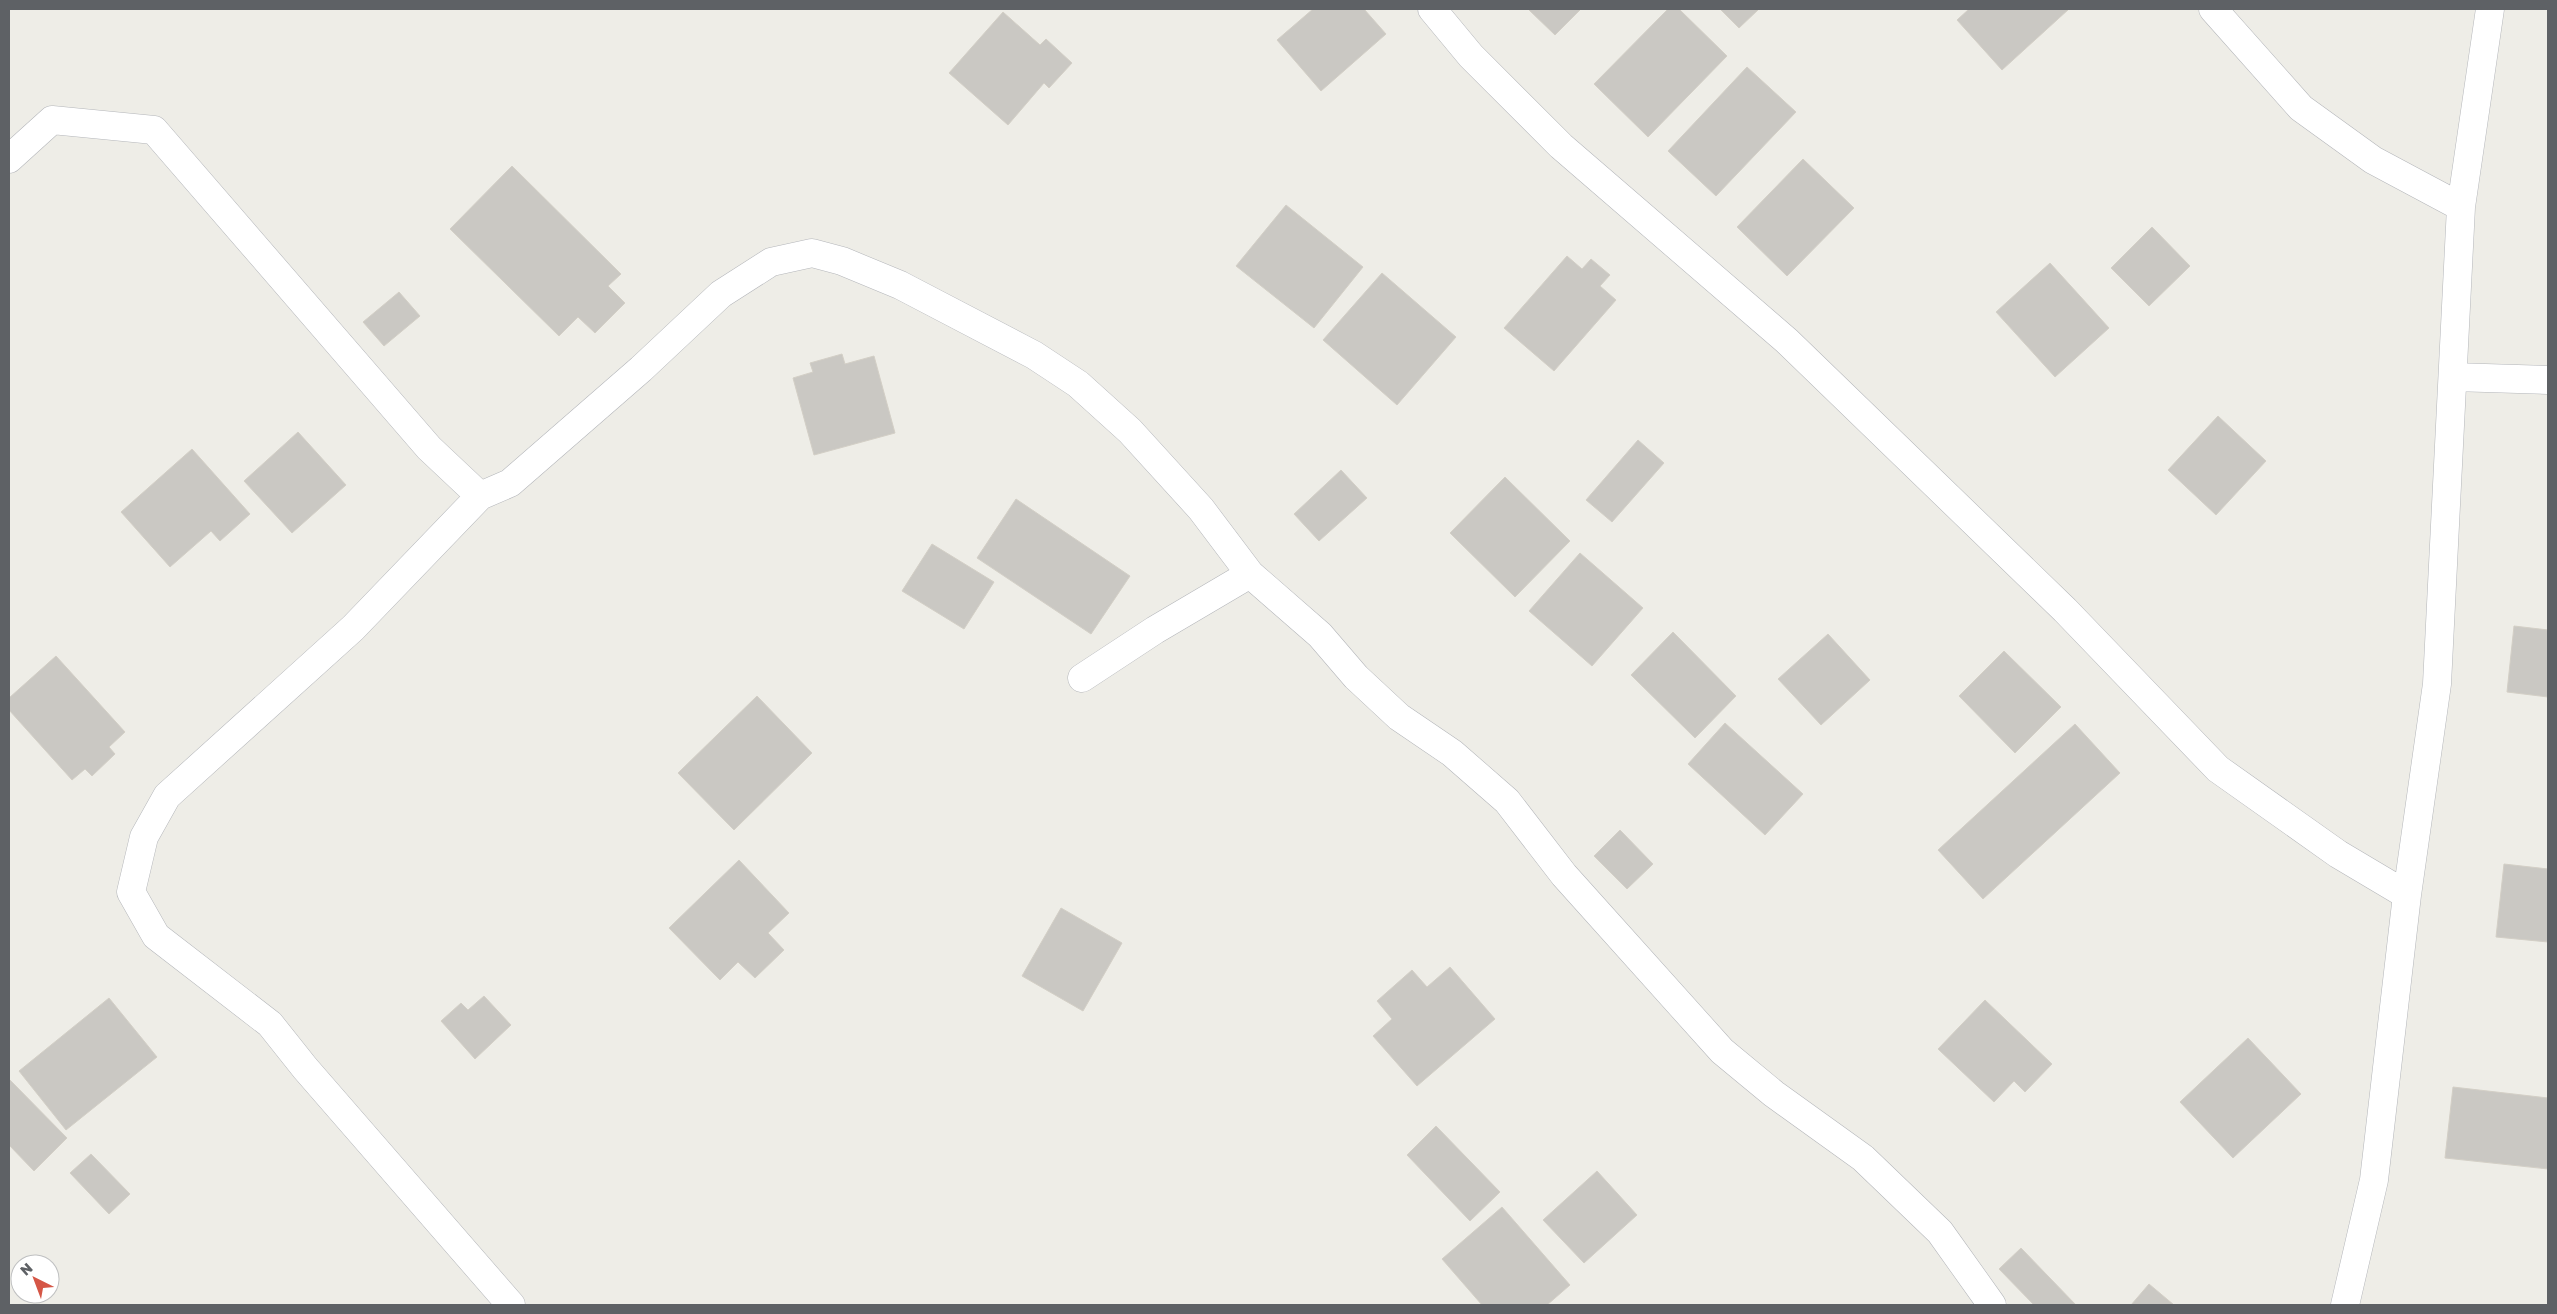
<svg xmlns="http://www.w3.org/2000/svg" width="2557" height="1314" font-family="'Golos Text',sans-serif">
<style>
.building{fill:#cac8c3;stroke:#d3cfc6}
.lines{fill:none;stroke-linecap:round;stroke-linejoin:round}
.minor-casing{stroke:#b4b6ba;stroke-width:29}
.minor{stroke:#fff;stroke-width:28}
</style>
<rect width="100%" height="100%" fill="#eeede7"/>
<path class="building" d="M1313,9H1364L1386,34L1321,91L1277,40Z
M1528,9H1581L1555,35Z
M1668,9H1679L1727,56L1648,137L1594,84Z
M1720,9H1759L1739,28Z
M1969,9H2069L2002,70L1957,20Z
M1003,12L1040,45L1046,39L1072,63L1049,88L1044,83L1008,125L949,73Z
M1747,67L1796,112L1716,196L1668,151Z
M1803,159L1854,208L1787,276L1737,227Z
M512,166L621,274L608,286L625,303L595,333L578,317L559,336L450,229Z
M1286,205L1363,267L1314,328L1236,266Z
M2152,227L2190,266L2149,306L2111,268Z
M1567,256L1582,269L1591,259L1610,275L1600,286L1616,300L1554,371L1504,328Z
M2050,263L2109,328L2055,377L1996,312Z
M1382,273L1456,337L1397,405L1323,340Z
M399,292L420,316L384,346L363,322Z
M842,354L845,364L874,356L895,433L814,455L793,378L813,372L810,363Z
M2218,416L2266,461L2216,515L2168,470Z
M298,432L346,485L292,533L244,481Z
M1638,440L1664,463L1612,522L1586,500Z
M192,449L250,514L220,541L211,531L170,567L121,512Z
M1341,470L1367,498L1319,541L1294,514Z
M1505,477L1570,541L1515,597L1450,533Z
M1016,499L1130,576L1091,634L977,558Z
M932,544L994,582L964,629L902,591Z
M1580,553L1643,608L1592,666L1529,611Z
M2514,626L2548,630V697L2507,692Z
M1673,632L1736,696L1695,738L1631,675Z
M1828,634L1870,680L1821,725L1778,679Z
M2004,651L2061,707L2015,753L1959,696Z
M56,656L125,732L109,747L115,754L92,776L85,769L72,780L9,710V698Z
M757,696L812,753L734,830L678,773Z
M1725,723L1803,794L1765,835L1688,764Z
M2075,724L2120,773L1983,899L1938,850Z
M1620,830L1653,864L1627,889L1594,856Z
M739,860L789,913L768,933L784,950L755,978L738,962L720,980L669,928Z
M2504,864L2548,869V942L2496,937Z
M1061,908L1122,943L1083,1011L1022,976Z
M1450,967L1495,1019L1417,1086L1373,1036L1392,1019L1377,1001L1412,970L1427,987Z
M484,996L511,1025L475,1059L441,1021L461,1003L468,1010Z
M109,998L157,1057L66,1130L19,1071Z
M1985,1000L2052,1064L2025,1092L2014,1081L1994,1102L1938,1049Z
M2248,1038L2301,1094L2233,1158L2180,1102Z
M9,1079L67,1138L34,1171L9,1145Z
M2453,1087L2548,1098V1169L2445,1158Z
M1436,1126L1500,1192L1470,1221L1407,1155Z
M91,1154L130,1194L109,1214L70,1173Z
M1597,1171L1637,1215L1584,1263L1543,1220Z
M1502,1207L1570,1285L1547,1305H1482L1442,1259Z
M2021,1248L2076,1305H2034L1999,1269Z
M2149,1284L2174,1305H2131Z"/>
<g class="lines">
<defs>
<path id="minor" d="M1432,9L1471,56L1561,146L1787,341L2065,610L2218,769L2338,854L2407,895
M2213,9L2301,108L2373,160L2461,207
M9,159L52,120L154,130L429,448L480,496L510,483L641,369L721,294L771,262L812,253L842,261L900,285L1034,355L1078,384L1130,431L1201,509L1250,574L1320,635L1356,677L1399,717L1452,753L1507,801L1564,875L1722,1051L1774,1094L1863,1158L1940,1232L1992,1305
M2453,377L2548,380
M480,496L353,628L167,796L144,837L131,892L156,936L270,1024L305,1068L511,1305
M1082,678L1155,630L1250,574
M2345,1305L2374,1180L2407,895L2437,684L2461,207L2490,9"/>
</defs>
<use href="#minor" class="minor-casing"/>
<use href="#minor" class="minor"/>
</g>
<rect width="2557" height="1314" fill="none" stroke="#5e6165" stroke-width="20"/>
<g transform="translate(35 1279) rotate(318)"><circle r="24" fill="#ffffff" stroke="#bfc0c1"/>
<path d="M0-4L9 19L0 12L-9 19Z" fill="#d55646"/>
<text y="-8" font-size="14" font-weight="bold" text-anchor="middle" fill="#5e6165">N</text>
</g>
</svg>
